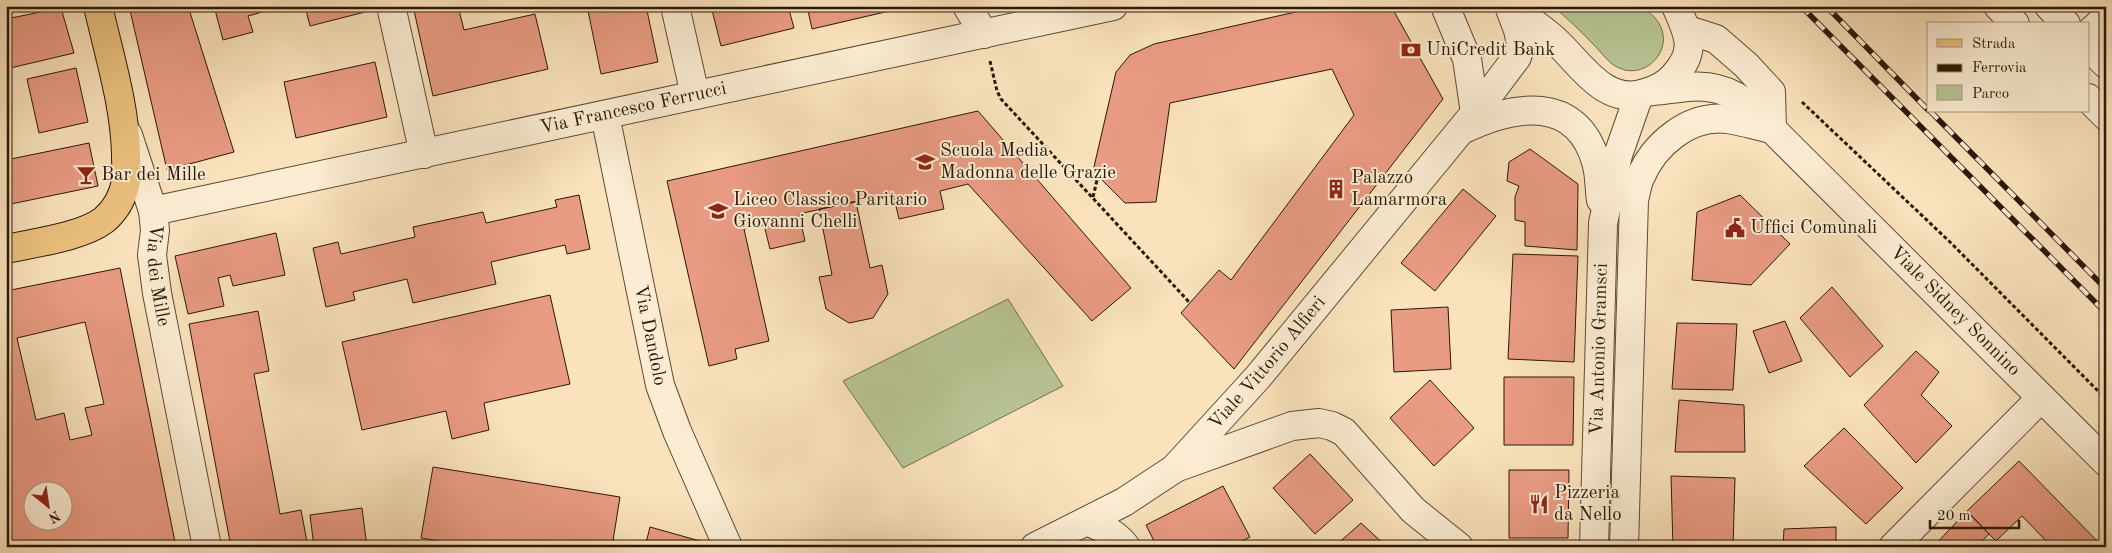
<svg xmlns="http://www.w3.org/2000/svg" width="2112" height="553" font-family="'Old Standard TT',serif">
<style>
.green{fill:#b8c494;stroke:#726e4e}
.building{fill:#e99b83;stroke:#2b1807;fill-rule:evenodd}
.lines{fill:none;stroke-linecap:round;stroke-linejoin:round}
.minor-casing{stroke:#5e4a34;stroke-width:30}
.major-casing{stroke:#2b1807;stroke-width:30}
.path{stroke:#2b1807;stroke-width:3;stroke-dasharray:4 2.5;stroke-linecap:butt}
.minor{stroke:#fbecd3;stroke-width:28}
.major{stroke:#ecc17e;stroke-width:28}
.rail-casing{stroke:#2b1807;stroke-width:5.5}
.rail{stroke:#fbecd3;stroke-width:4;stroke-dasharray:11;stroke-linecap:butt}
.labels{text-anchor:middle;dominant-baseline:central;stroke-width:4;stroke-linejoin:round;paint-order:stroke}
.poi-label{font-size:19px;fill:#2b1807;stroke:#fbecd3;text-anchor:start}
.street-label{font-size:19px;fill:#2b1807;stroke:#fbecd3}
</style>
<rect width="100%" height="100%" fill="#f9e2bc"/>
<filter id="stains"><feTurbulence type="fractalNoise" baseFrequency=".004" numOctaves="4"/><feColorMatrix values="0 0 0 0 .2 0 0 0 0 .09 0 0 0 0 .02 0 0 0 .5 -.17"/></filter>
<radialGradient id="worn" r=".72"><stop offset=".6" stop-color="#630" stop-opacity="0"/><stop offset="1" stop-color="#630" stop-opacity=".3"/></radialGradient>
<path class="green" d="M1552,6H1643C1650,13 1659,20 1662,30C1670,55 1643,79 1619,68C1609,64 1602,53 1594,45C1581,32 1568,18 1552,6Z
M1008,299L1063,386L903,468L843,381Z"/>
<path class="building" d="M129,6H188L234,152L167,170Z
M214,6H284L248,16L253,32L223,40Z
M305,6H364L365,12L310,26Z
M413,6H458L464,30L535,14L548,69L433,96Z
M587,6H646L658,62L601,74Z
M711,6H788L794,28L721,46Z
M807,6H911L812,29Z
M1322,6H1391L1443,99L1234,369L1181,313L1219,270L1231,280L1354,115L1332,69L1170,103L1156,202L1125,203L1093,171L1116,72L1130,55L1154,44Z
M61,8L74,53L6,69V19Z
M375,62L387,117L296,138L284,82Z
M76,68L88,122L39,133L27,79Z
M978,111L1131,288L1092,321L968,184L940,191L944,209L899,219L893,193L799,214L805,241L770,249L764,225L744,229L769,341L735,349L737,359L709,366L667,181Z
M89,143L98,186L6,205V160Z
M1530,149L1578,184L1577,250L1525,246V222L1515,220V197L1519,186L1507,181L1509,162Z
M1463,189L1496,216L1435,291L1401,263Z
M579,195L590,249L567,254L565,245L491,262L496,284L413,303L407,279L353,292L355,300L326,307L313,248L338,242L341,254L415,237L413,227L483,212L486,223L557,207L555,200Z
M1740,195L1790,244L1751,285L1692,280L1697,212Z
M856,202L870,268L882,265L888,294L873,318L849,323L826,309L819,277L832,275L819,209Z
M276,233L285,275L233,286L230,275L218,278L224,306L188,314L175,256Z
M1513,254L1578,256L1574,362L1508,359Z
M120,268L176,547H12L6,517V291ZM85,322L104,404L85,408L92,435L70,440L64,413L36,420L17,338ZM32,490H62V520H32Z
M1832,287L1883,346L1850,377L1800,318Z
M550,295L570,384L484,403L489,430L452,439L446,411L362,430L342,342Z
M1448,307L1451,369L1394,372L1391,310Z
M258,311L269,371L254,374L280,514L301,510L308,547H231L189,324Z
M1785,321L1802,361L1769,373L1753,331Z
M1677,323L1737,324L1733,390L1672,389Z
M1916,351L1939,372L1921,395L1952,426L1916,463L1864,405Z
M1504,377H1574L1573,445H1504Z
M1430,380L1474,428L1434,466L1390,418Z
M1679,400L1744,405L1745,452H1675Z
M1844,428L1903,488L1866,524L1804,466Z
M1310,454L1353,500L1315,534L1273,488Z
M2019,461L2103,547H2052L2022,516L1996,541L1989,534L1967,511Z
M433,467L620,497L612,547H473L421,538Z
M1509,470H1569L1568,538H1509Z
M1671,476L1735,478L1733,547H1673Z
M1223,486L1250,537L1231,547H1157L1146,525Z
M362,508L367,547H314L310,515Z
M1967,511L1989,534L1976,547H1933Z
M1361,523L1387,547H1334Z
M650,527L707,543L709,547H645Z
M1836,527V547H1783L1784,529Z"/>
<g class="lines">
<defs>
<g id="minor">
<path d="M391,6L424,154"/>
<path d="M675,6L695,95"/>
<path d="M967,6L984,34"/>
<path d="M1445,6L1467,59L1475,113"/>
<path d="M1509,6C1526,18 1544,29 1558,43C1582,66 1606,106 1645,93C1656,90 1666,85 1674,76C1698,50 1688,34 1676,6"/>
<path d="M1998,6L2015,24"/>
<path d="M2049,6L2066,24"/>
<path d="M1688,30L1716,39L1746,65L1771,92L1772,129"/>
<path d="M2088,34L2106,18"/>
<path d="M2088,46L2106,64"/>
<path id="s1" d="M1653,91C1665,90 1677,88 1688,87C1726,83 1750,102 1772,129L2106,462"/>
<path d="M2088,98L2106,116"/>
<path id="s2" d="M605,115L660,385L677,431L728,547"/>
<path d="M1464,129C1514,105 1577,94 1596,162C1600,174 1599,188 1601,200"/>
<path id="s3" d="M128,135L153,211L155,230L152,255L157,293L207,547"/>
<path id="s4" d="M153,211L1113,6"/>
<path d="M1178,467L1292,426L1319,423L1332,426L1344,432L1413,510L1459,547"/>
<path d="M1087,521C1102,528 1116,533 1126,547"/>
<path id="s5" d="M1035,547L1124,502L1174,469L1258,377L1475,113L1517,57L1521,44L1518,30L1509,6"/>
<path id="s6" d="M1594,547L1603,223L1618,155L1639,95"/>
<path d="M1624,547L1634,200C1636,193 1637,184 1640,178C1654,144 1689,115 1727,119C1742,121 1757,126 1772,129"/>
<path d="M1893,547L2041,398"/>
</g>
<path id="major" d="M6,249C33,243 82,237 104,220C116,210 123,197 126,181C127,173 126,163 126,155C125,105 109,55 98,6"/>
</defs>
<use href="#minor" class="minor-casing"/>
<use href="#major" class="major-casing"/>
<path class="path" d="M990,61L997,91L1001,99L1190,303
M1802,102L1950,242L2106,399
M1093,197L1098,176"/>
<use href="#minor" class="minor"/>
<use href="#major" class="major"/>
<defs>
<path id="rail" d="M1801,6L2106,313
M1826,6L1928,110
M1930,111L2106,289"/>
</defs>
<use href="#rail" class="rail-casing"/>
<use href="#rail" class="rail"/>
</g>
<defs>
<symbol id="bank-bare" viewBox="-9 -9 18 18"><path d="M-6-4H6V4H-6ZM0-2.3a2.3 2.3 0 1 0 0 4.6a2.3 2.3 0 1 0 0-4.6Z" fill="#8f2418" stroke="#fbecd3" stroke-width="2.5" paint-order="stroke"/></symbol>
<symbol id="school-bare" viewBox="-9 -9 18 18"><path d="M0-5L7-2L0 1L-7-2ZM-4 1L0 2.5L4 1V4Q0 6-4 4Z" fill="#8f2418" stroke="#fbecd3" stroke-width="2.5" paint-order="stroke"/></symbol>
<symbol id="bar-bare" viewBox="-9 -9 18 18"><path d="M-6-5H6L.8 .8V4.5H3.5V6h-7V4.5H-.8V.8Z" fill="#8f2418" stroke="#fbecd3" stroke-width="2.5" paint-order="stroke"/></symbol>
<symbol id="building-bare" viewBox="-9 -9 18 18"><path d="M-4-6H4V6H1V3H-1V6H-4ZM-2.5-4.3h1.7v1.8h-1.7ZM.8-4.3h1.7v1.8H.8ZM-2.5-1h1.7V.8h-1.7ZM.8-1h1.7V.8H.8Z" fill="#8f2418" stroke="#fbecd3" stroke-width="2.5" paint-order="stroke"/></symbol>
<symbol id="civic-bare" viewBox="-9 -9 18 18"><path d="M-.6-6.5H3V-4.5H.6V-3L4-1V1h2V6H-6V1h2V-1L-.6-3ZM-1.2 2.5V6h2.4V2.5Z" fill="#8f2418" stroke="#fbecd3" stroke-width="2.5" paint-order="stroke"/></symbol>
<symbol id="restaurant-bare" viewBox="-9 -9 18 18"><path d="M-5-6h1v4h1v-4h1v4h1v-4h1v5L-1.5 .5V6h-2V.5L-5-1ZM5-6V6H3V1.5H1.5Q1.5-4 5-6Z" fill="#8f2418" stroke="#fbecd3" stroke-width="2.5" paint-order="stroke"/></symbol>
</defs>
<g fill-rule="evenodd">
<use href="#bank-bare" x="1397" y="36" width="28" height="28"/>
<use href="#school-bare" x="911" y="148" width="28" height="28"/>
<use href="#bar-bare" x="72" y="161" width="28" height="28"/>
<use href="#building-bare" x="1322" y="175" width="28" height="28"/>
<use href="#school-bare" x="704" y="197" width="28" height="28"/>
<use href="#civic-bare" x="1721" y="214" width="28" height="28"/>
<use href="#restaurant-bare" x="1525" y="490" width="28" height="28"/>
</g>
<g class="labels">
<g class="poi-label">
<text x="1426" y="50">UniCredit Bank</text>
<text x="940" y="151">Scuola Media<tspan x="940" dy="22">Madonna delle Grazie</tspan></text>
<text x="101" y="175">Bar dei Mille</text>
<text x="1351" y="178">Palazzo<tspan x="1351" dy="22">Lamarmora</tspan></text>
<text x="733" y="200">Liceo Classico Paritario<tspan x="733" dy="22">Giovanni Chelli</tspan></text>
<text x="1750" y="228">Uffici Comunali</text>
<text x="1554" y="493">Pizzeria<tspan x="1554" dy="22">da Nello</tspan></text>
</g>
<g class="street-label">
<text stroke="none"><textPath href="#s4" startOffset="491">Via Francesco Ferrucci</textPath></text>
<text stroke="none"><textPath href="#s3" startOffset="145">Via dei Mille</textPath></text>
<text stroke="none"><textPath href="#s1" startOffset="392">Viale Sidney Sonnino</textPath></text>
<text stroke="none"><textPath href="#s2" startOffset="225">Via Dandolo</textPath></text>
<text stroke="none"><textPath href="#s6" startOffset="198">Via Antonio Gramsci</textPath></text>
<text stroke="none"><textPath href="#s5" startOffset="301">Viale Vittorio Alfieri</textPath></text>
</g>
</g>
<rect width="2112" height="553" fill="none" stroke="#f9e2bc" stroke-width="25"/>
<rect x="8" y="8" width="2097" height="538" fill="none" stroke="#2b1807" stroke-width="2.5"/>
<rect x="12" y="12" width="2087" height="528" fill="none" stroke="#2b1807"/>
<rect x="1927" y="22" width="162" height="90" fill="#fbecd3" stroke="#a89781"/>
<rect x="1937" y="39" width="25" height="8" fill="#ecc17e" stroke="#a89781"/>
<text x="1972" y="48" font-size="15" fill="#2b1807">Strada</text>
<rect x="1937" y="64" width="25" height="8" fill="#2b1807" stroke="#a89781"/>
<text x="1972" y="72" font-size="15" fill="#2b1807">Ferrovia</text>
<rect x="1937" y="85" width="25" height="15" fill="#b8c494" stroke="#a89781"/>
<text x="1972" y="98" font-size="15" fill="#2b1807">Parco</text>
<g transform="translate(48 506) rotate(150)"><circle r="24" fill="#fbecd3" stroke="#a89781"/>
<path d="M0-4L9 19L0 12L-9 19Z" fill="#8f2418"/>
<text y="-8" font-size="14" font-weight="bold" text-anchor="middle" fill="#2b1807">N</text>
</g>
<path d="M1930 520v8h89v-8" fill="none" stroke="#2b1807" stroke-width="2.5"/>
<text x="1937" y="520" font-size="15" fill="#2b1807" stroke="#fbecd3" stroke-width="4" paint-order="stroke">20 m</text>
<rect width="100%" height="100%" filter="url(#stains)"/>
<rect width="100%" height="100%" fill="url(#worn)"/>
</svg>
